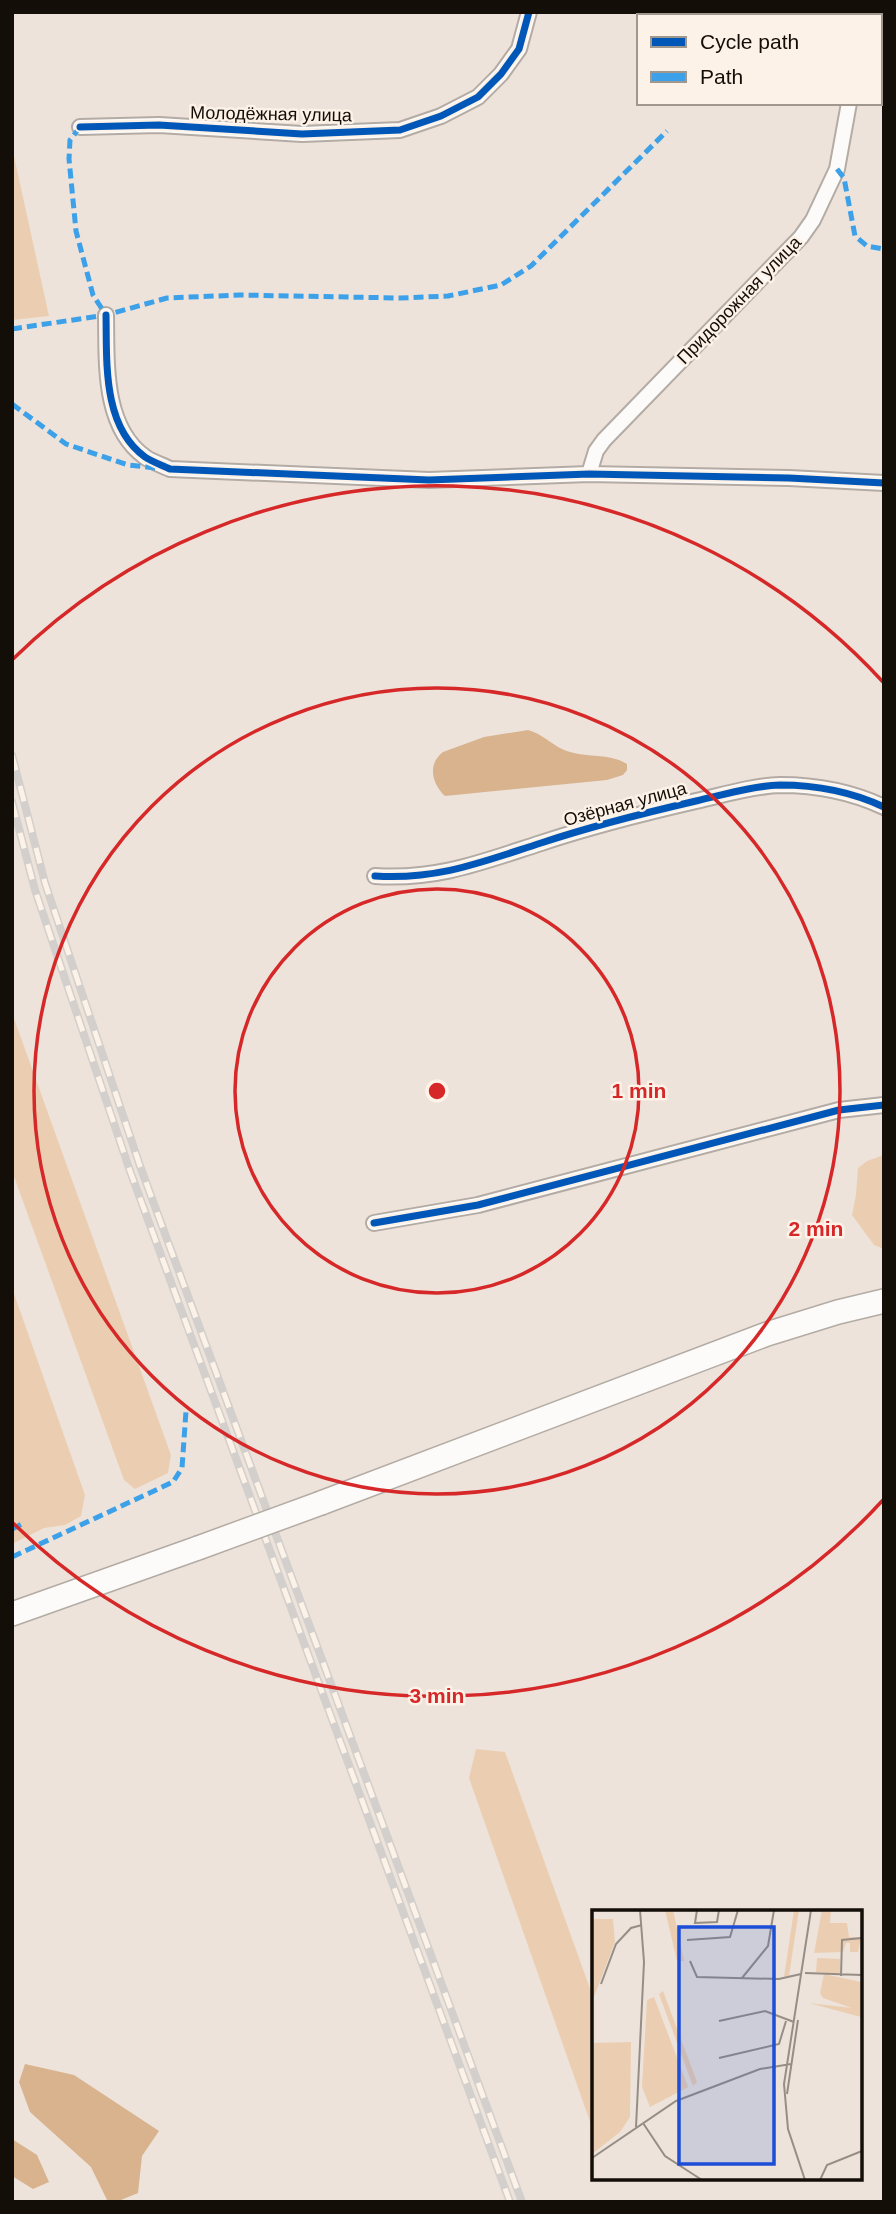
<svg xmlns="http://www.w3.org/2000/svg" width="896" height="2214" font-family="Helvetica,sans-serif">
<style>
.green{fill:#ebceb1}
.water{fill:#d8b38e}
.lines{fill:none;stroke-linecap:round;stroke-linejoin:round}
.minor-casing{stroke:#b3aba4;stroke-width:18}
.primary-casing{stroke:#b3aba4;stroke-width:26}
.minor{stroke:#fcfbf9;stroke-width:14}
.primary{stroke:#fcfbf9;stroke-width:23}
.rail-casing{stroke:#d2cfcc;stroke-width:8}
.rail{stroke:#fdf2e7;stroke-width:5;stroke-dasharray:16;stroke-linecap:butt}
.primary-bridge-casing{stroke:#b3aba4;stroke-width:26;stroke-linecap:butt}
.primary-bridge{stroke:#fcfbf9;stroke-width:23}
.quiet{stroke:#3da1e9;stroke-width:5;stroke-dasharray:10 5;stroke-linecap:butt}
.cycleway-casing{stroke:#fdf2e7;stroke-width:11}
.cycleway{stroke:#0057b8;stroke-width:7}
.ring{fill:none;stroke:#d62828;stroke-width:3.5}
.labels{text-anchor:middle;dominant-baseline:central;stroke-width:5;stroke-linejoin:round;paint-order:stroke}
.street-label{font-size:18px;fill:#140e08;stroke:#fdf2e7}
.inset-road{fill:none;stroke:#968e86;stroke-width:2}
.view{fill:#1d4ed8;fill-opacity:0.15;stroke:#1d4ed8;stroke-width:3.5}
.inset-edge{fill:none;stroke:#140e08;stroke-width:3.5}
.centre{fill:#d62828;stroke:#fdf2e7;stroke-width:3.5}
.ring-label{font-size:21px;text-anchor:middle;font-weight:bold;fill:#d62828;stroke:#fdf2e7;stroke-width:5;stroke-linejoin:round;paint-order:stroke}
</style>
<rect width="100%" height="100%" fill="#ede3da"/>
<path class="green" d="M12,147L49,316L12,320Z
M12,1013L171,1455L168,1473L135,1489L124,1480L12,1171Z
M884,1155V1249L874,1245L852,1215L856,1195L858,1168L867,1161Z
M12,1288L85,1495L81,1516L65,1525L44,1528L12,1544Z
M476,1749L505,1752L593,1997V2130L469,1778Z"/>
<path class="water" d="M528,730C542,734 550,743 562,749C583,759 608,752 627,764V770L623,775L607,780L445,796C432,784 427,764 443,752L484,737Z
M25,2064L74,2075L159,2131L142,2156L138,2193L116,2202H108L91,2167L30,2112L19,2082Z
M12,2139L37,2155L49,2182L33,2189L12,2176Z"/>
<g class="lines">
<defs>
<path id="minor" d="M864,16L865,12
M80,127L159,125L302,134L400,130L441,116L478,97L501,74L519,49L529,12
M106,315C107,361 102,426 145,457C152,462 162,465 170,469L429,480L589,474L789,478L884,483
M589,474L596,451L604,440L801,237L813,220L837,169L849,103
M375,876C438,880 482,862 541,843C592,826 644,813 696,801C723,795 752,786 780,785C815,785 852,792 884,807
M374,1223L478,1205L839,1110L884,1105"/>
<path id="primary" d="M321,1503L767,1334L838,1312L884,1301
M12,1614L198,1548"/>
</defs>
<use href="#minor" class="minor-casing"/>
<use href="#primary" class="primary-casing"/>
<use href="#minor" class="minor"/>
<use href="#primary" class="primary"/>
<defs>
<path id="rail" d="M12,755L45,883L140,1166L522,2202
M12,802L35,890L130,1171L510,2202"/>
</defs>
<use href="#rail" class="rail-casing"/>
<use href="#rail" class="rail"/>
<defs>
<path id="primary-bridge" d="M198,1548L321,1503"/>
</defs>
<use href="#primary-bridge" class="primary-bridge-casing"/>
<use href="#primary-bridge" class="primary-bridge"/>
<path class="quiet" d="M80,127L70,140L69,159L76,231L93,295L106,315
M837,169L844,178L855,236L867,246L884,249
M12,329L106,315L167,298L240,295L400,298L448,296L501,285L531,266L667,131
M12,404L66,444L128,465L156,468
M12,1529L24,1523
M12,1557L173,1482L182,1468L186,1411"/>
<defs>
<path id="cycleway" d="M80,127L159,125L302,134L400,130L441,116L478,97L501,74L519,49L529,12
M106,315C107,361 102,426 145,457C152,462 162,465 170,469L429,480L589,474L789,478L884,483
M375,876C438,880 482,862 541,843C592,826 644,813 696,801C723,795 752,786 780,785C815,785 852,792 884,807
M374,1223L478,1205L839,1110L884,1105"/>
</defs>
<use href="#cycleway" class="cycleway-casing"/>
<use href="#cycleway" class="cycleway"/>
</g>
<g class="ring">
<circle cx="437" cy="1091" r="202"/>
<circle cx="437" cy="1091" r="403"/>
<path d="M883 1500A605 605 0 0 1 13 1523M13 659A605 605 0 0 1 883 682"/>
</g>
<g class="labels">
<g class="street-label">
<text transform="translate(271 114) rotate(1)">Молодёжная улица</text>
<text transform="translate(739 300) rotate(-46)">Придорожная улица</text>
<text transform="translate(625 804) rotate(-15)">Озёрная улица</text>
</g>
</g>
<g transform="translate(592 1910)">
<rect width="270" height="270" fill="#ede3da"/>
<path d="M73,0H81L92,51H85ZM202,0H207L197,66L192,67ZM230,0H239L238,13H255L257,27H269L266,42H258V33H254L251,42L222,43ZM0,9H21L23,32L0,92ZM225,48L248,49V64L224,62ZM232,64L269,72V107L217,93L260,98L231,88L228,83ZM71,81L105,172L101,176L67,84ZM62,87L96,177L58,197L50,177L55,90ZM39,132L38,207L28,222L0,244V133Z" fill="#ebceb1"/>
<path class="inset-road" d="M105,0L103,13L125,12L127,0M95,30L138,27L146,0M98,51L105,67L187,69L209,64M213,63L270,65M249,66L250,30L270,28M150,68L176,36L182,0M9,74L24,34L39,18L50,15M127,111L173,101L202,112M127,148L187,134L194,111M195,184L206,110M51,213L73,246L110,270M44,217L52,52L48,0M0,248L84,191L168,159L199,154M213,270L196,219L192,174L219,0M228,270L235,255L270,241"/>
<path class="view" d="M87,17H182V254H87Z"/>
<rect width="270" height="270" class="inset-edge"/>
</g>
<circle cx="437" cy="1091" r="10" class="centre"/>
<g class="ring-label">
<text x="639" y="1098">1 min</text>
<text x="816" y="1236">2 min</text>
<text x="437" y="1703">3 min</text>
</g>
<rect width="896" height="2214" fill="none" stroke="#140e08" stroke-width="28"/>
<rect x="637" y="14" width="245" height="91" fill="#fdf2e7" stroke="#a0978e" stroke-width="2"/>
<rect x="651" y="37" width="35" height="10" fill="#0057b8" stroke="#a0978e" stroke-width="2"/>
<text x="700" y="49" font-size="21" fill="#140e08">Cycle path</text>
<rect x="651" y="72" width="35" height="10" fill="#3da1e9" stroke="#a0978e" stroke-width="2"/>
<text x="700" y="84" font-size="21" fill="#140e08">Path</text>
</svg>
